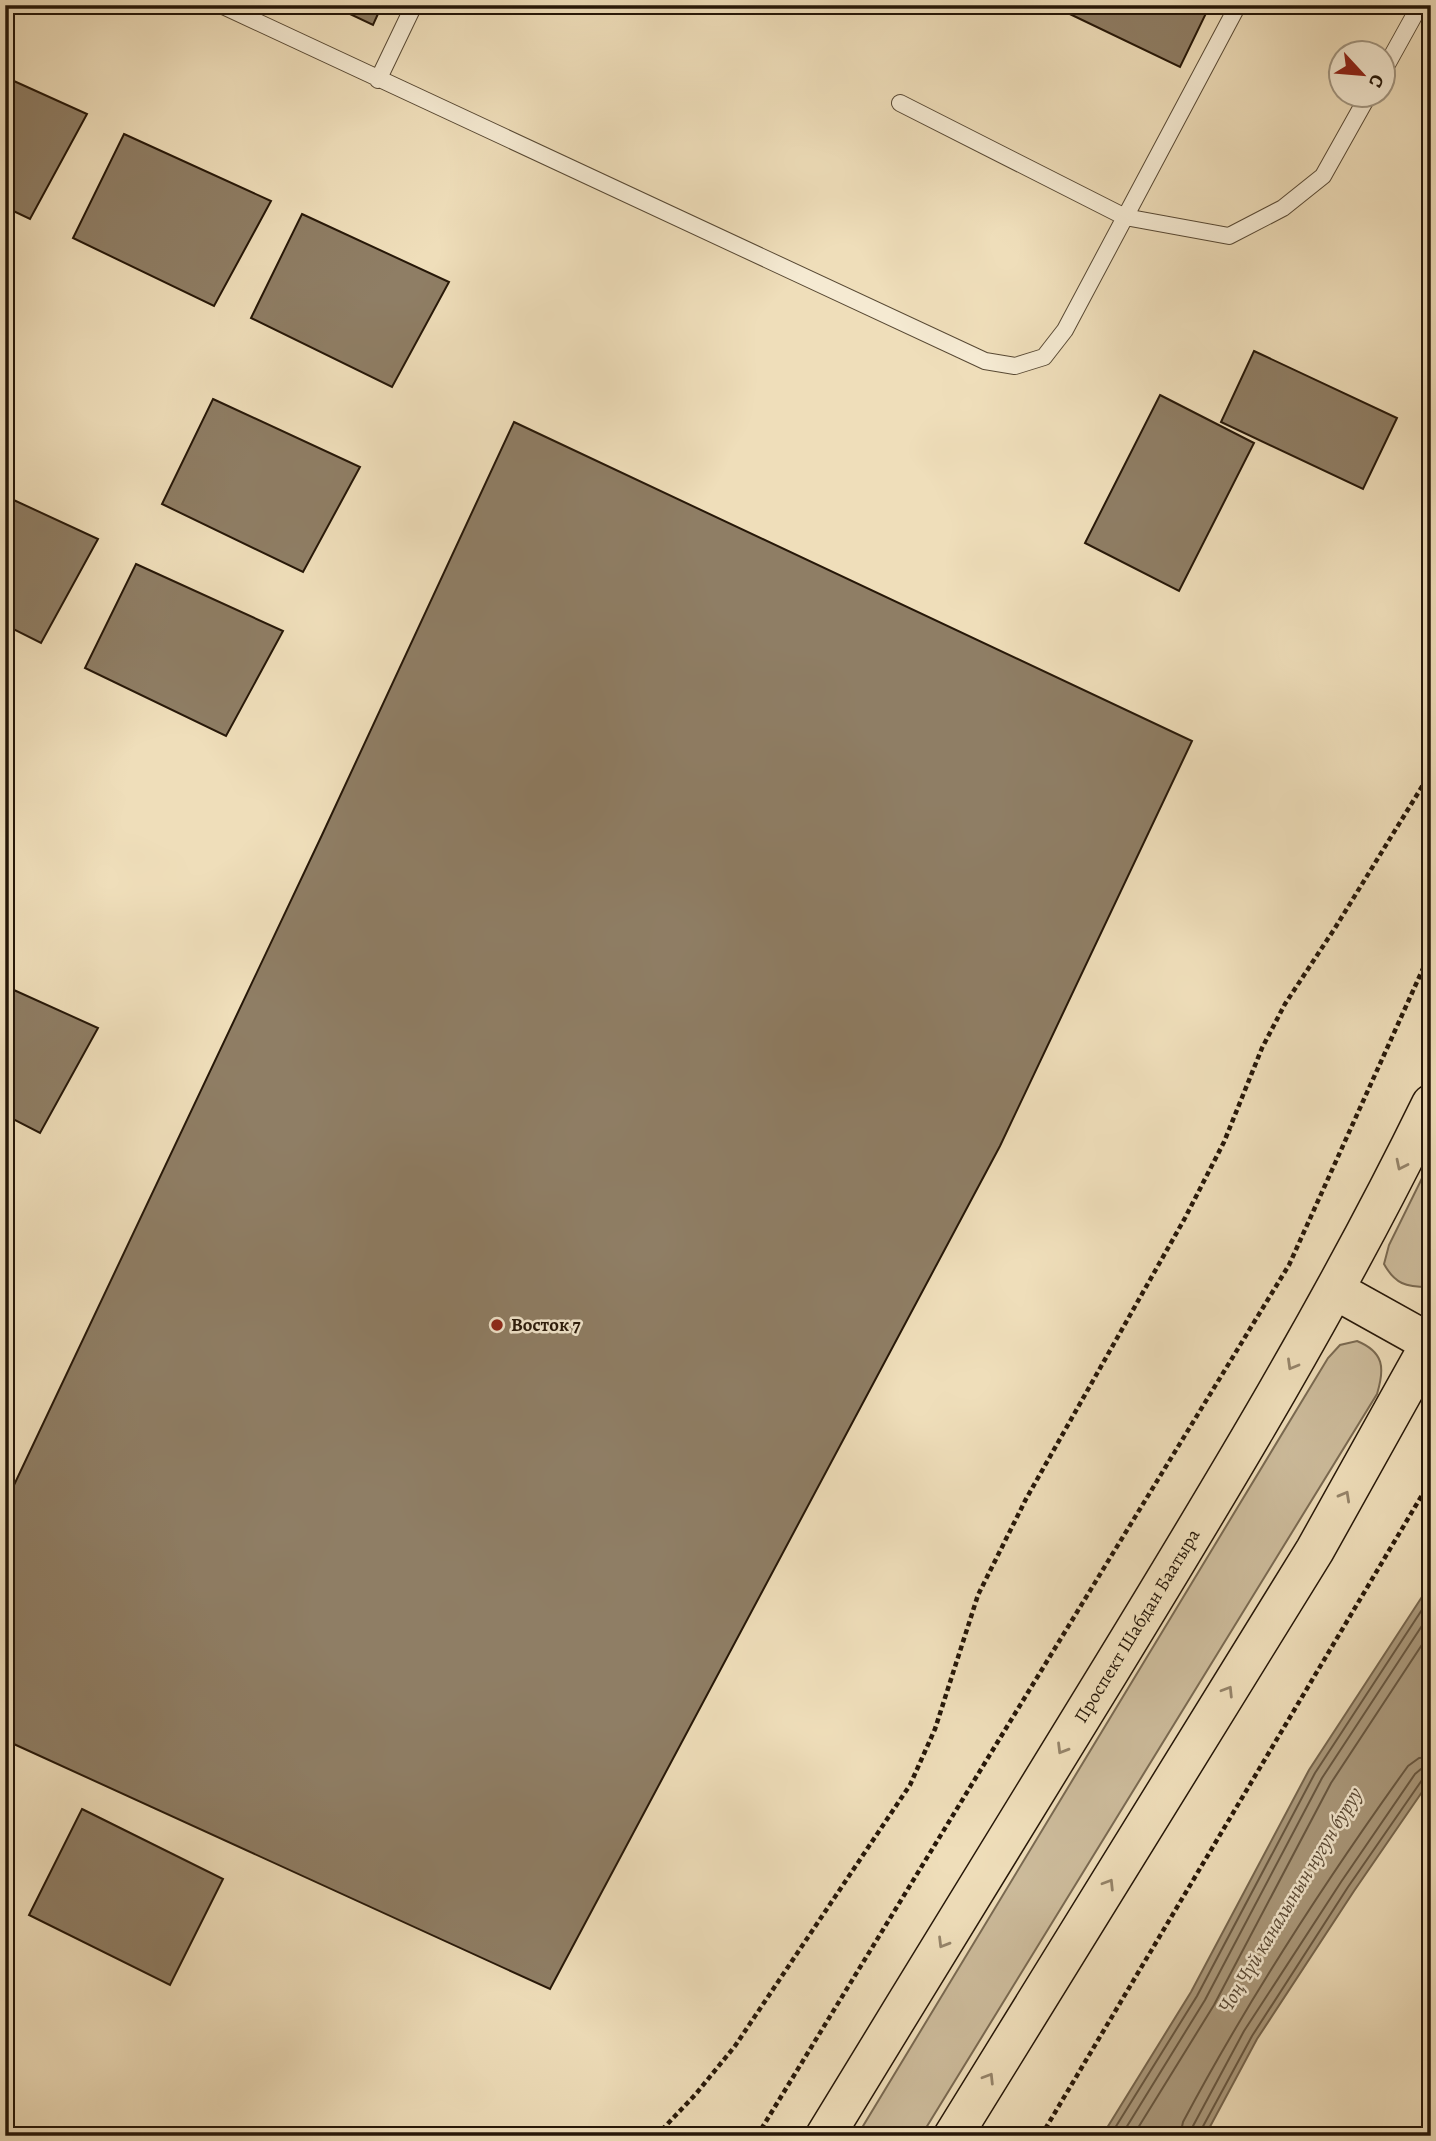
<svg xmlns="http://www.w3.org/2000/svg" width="1436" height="2141" font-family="Alegreya,serif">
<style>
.green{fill:#cdbc9c;stroke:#7a6a52;stroke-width:2}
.water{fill:#ab9a7d;stroke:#76664e;stroke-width:2}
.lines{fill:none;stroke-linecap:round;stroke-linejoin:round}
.shore{stroke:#685842;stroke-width:2}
.building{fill:#8f7e65;stroke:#261708;stroke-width:2}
.lane-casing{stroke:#584934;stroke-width:18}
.primary-casing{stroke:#261708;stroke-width:41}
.path{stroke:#261708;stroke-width:4.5;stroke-dasharray:5 3.5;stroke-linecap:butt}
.lane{stroke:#f5ead2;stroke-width:16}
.primary{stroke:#efdeba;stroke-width:38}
.oneway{stroke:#95846a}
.poi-dot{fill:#8f2418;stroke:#f5ead2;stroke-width:2.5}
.labels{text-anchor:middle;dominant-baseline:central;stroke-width:5;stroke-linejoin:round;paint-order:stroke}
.poi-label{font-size:19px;font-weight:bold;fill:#261708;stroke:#f5ead2;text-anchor:start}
.street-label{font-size:19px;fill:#261708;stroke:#f5ead2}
.water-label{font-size:21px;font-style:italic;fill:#5b4b37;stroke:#f5ead2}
</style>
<rect width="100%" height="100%" fill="#efdeba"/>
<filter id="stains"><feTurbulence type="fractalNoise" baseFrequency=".00286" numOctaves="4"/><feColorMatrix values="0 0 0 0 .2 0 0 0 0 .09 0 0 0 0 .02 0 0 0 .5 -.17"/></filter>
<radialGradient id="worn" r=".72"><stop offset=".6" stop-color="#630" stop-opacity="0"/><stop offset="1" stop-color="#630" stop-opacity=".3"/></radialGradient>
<path class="green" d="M1431,1160V1284L1428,1287C1406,1287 1395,1284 1384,1264L1389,1245Z
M1357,1341C1384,1352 1385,1368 1377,1394L921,2136H857L1328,1358L1340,1345Z"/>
<path class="water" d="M1431,1583V1779L1354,1891L1257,2039L1205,2136H1102L1191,1992L1309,1770Z"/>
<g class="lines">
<path class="shore" d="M1110,2136L1197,1996L1315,1773L1431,1596
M1121,2136L1205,2000L1322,1778L1431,1612
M1133,2136L1214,2005L1331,1783L1431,1631
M1180,2136L1183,2122C1249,1998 1326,1880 1408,1766L1419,1758L1431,1757
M1191,2136L1193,2126L1244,2031L1341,1882L1415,1774L1421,1769L1431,1767
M1200,2136L1201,2130L1252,2036L1348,1887L1422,1780L1431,1776"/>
</g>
<path class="building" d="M331,5H382L373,25Z
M1051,5H1210L1180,67Z
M5,77L87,114L30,219L5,207Z
M124,134L271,201L214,306L73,238Z
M302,214L449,282L392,387L251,318Z
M1254,351L1397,418L1363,489L1221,422Z
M1160,395L1254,443L1179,591L1085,543Z
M213,399L360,467L303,572L162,504Z
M514,422L1192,741L1000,1146L550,1989L5,1740V1504L322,835Z
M5,496L98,539L41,643L5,625Z
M136,564L283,631L226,736L85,668Z
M5,986L98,1028L40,1133L5,1115Z
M82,1809L223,1879L170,1985L29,1915Z"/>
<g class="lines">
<defs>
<path id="lane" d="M221,5L985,361L1015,366L1044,357L1065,330L1238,5
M1384,70L1420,5
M378,80L414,5
M900,103L1125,217L1229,236L1283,208L1323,176L1369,94"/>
<g id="primary">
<path d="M1335,1290L1430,1343"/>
<path id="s1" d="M825,2136C920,1980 1016,1824 1111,1669C1224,1484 1336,1299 1431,1104"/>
<path d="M953,2136L1315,1550L1431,1342"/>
</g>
</defs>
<use href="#lane" class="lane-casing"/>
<use href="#primary" class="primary-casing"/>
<path class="path" d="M656,2136L695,2095L735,2046L910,1785L935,1729L978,1595L1026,1499L1185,1218L1224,1142L1262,1048L1285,1004L1335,928L1431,772
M757,2136L1289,1265L1431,951
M1041,2136L1431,1480"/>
<use href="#lane" class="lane"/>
<use href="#primary" class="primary"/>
</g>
<defs><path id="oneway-chevron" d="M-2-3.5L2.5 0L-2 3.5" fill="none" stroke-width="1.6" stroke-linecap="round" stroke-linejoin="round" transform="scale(1.75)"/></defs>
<g class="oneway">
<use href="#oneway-chevron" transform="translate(1401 1165) rotate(116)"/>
<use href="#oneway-chevron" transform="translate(1292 1365) rotate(120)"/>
<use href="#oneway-chevron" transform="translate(1345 1496) rotate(-61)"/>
<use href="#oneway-chevron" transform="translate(1228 1691) rotate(-58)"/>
<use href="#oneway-chevron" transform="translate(1062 1749) rotate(121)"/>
<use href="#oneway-chevron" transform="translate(1109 1884) rotate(-58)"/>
<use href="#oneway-chevron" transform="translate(943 1943) rotate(121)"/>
<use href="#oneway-chevron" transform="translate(989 2078) rotate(-58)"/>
</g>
<circle class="poi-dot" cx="497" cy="1325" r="7"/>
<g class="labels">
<g class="poi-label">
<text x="511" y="1325">Восток 7</text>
</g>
<g class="street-label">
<text stroke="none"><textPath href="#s1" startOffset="598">Проспект Шабдан Баатыра</textPath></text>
</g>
<g class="water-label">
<text transform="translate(1290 1900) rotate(-59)">Чоң Чүй каналынын нугун буруу</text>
</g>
</g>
<rect width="1436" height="2141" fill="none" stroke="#efdeba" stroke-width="28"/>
<rect x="7" y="7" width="1422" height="2127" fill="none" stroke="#261708" stroke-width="3.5"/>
<rect x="14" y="14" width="1408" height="2113" fill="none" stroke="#261708" stroke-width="2"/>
<g transform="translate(1362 74) rotate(116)"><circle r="33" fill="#f5ead2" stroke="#a29681" stroke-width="2"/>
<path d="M0-5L12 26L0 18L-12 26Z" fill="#8f2418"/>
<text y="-10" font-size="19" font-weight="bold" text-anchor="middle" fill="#261708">С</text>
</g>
<rect width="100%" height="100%" filter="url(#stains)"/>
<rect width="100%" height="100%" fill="url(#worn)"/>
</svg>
